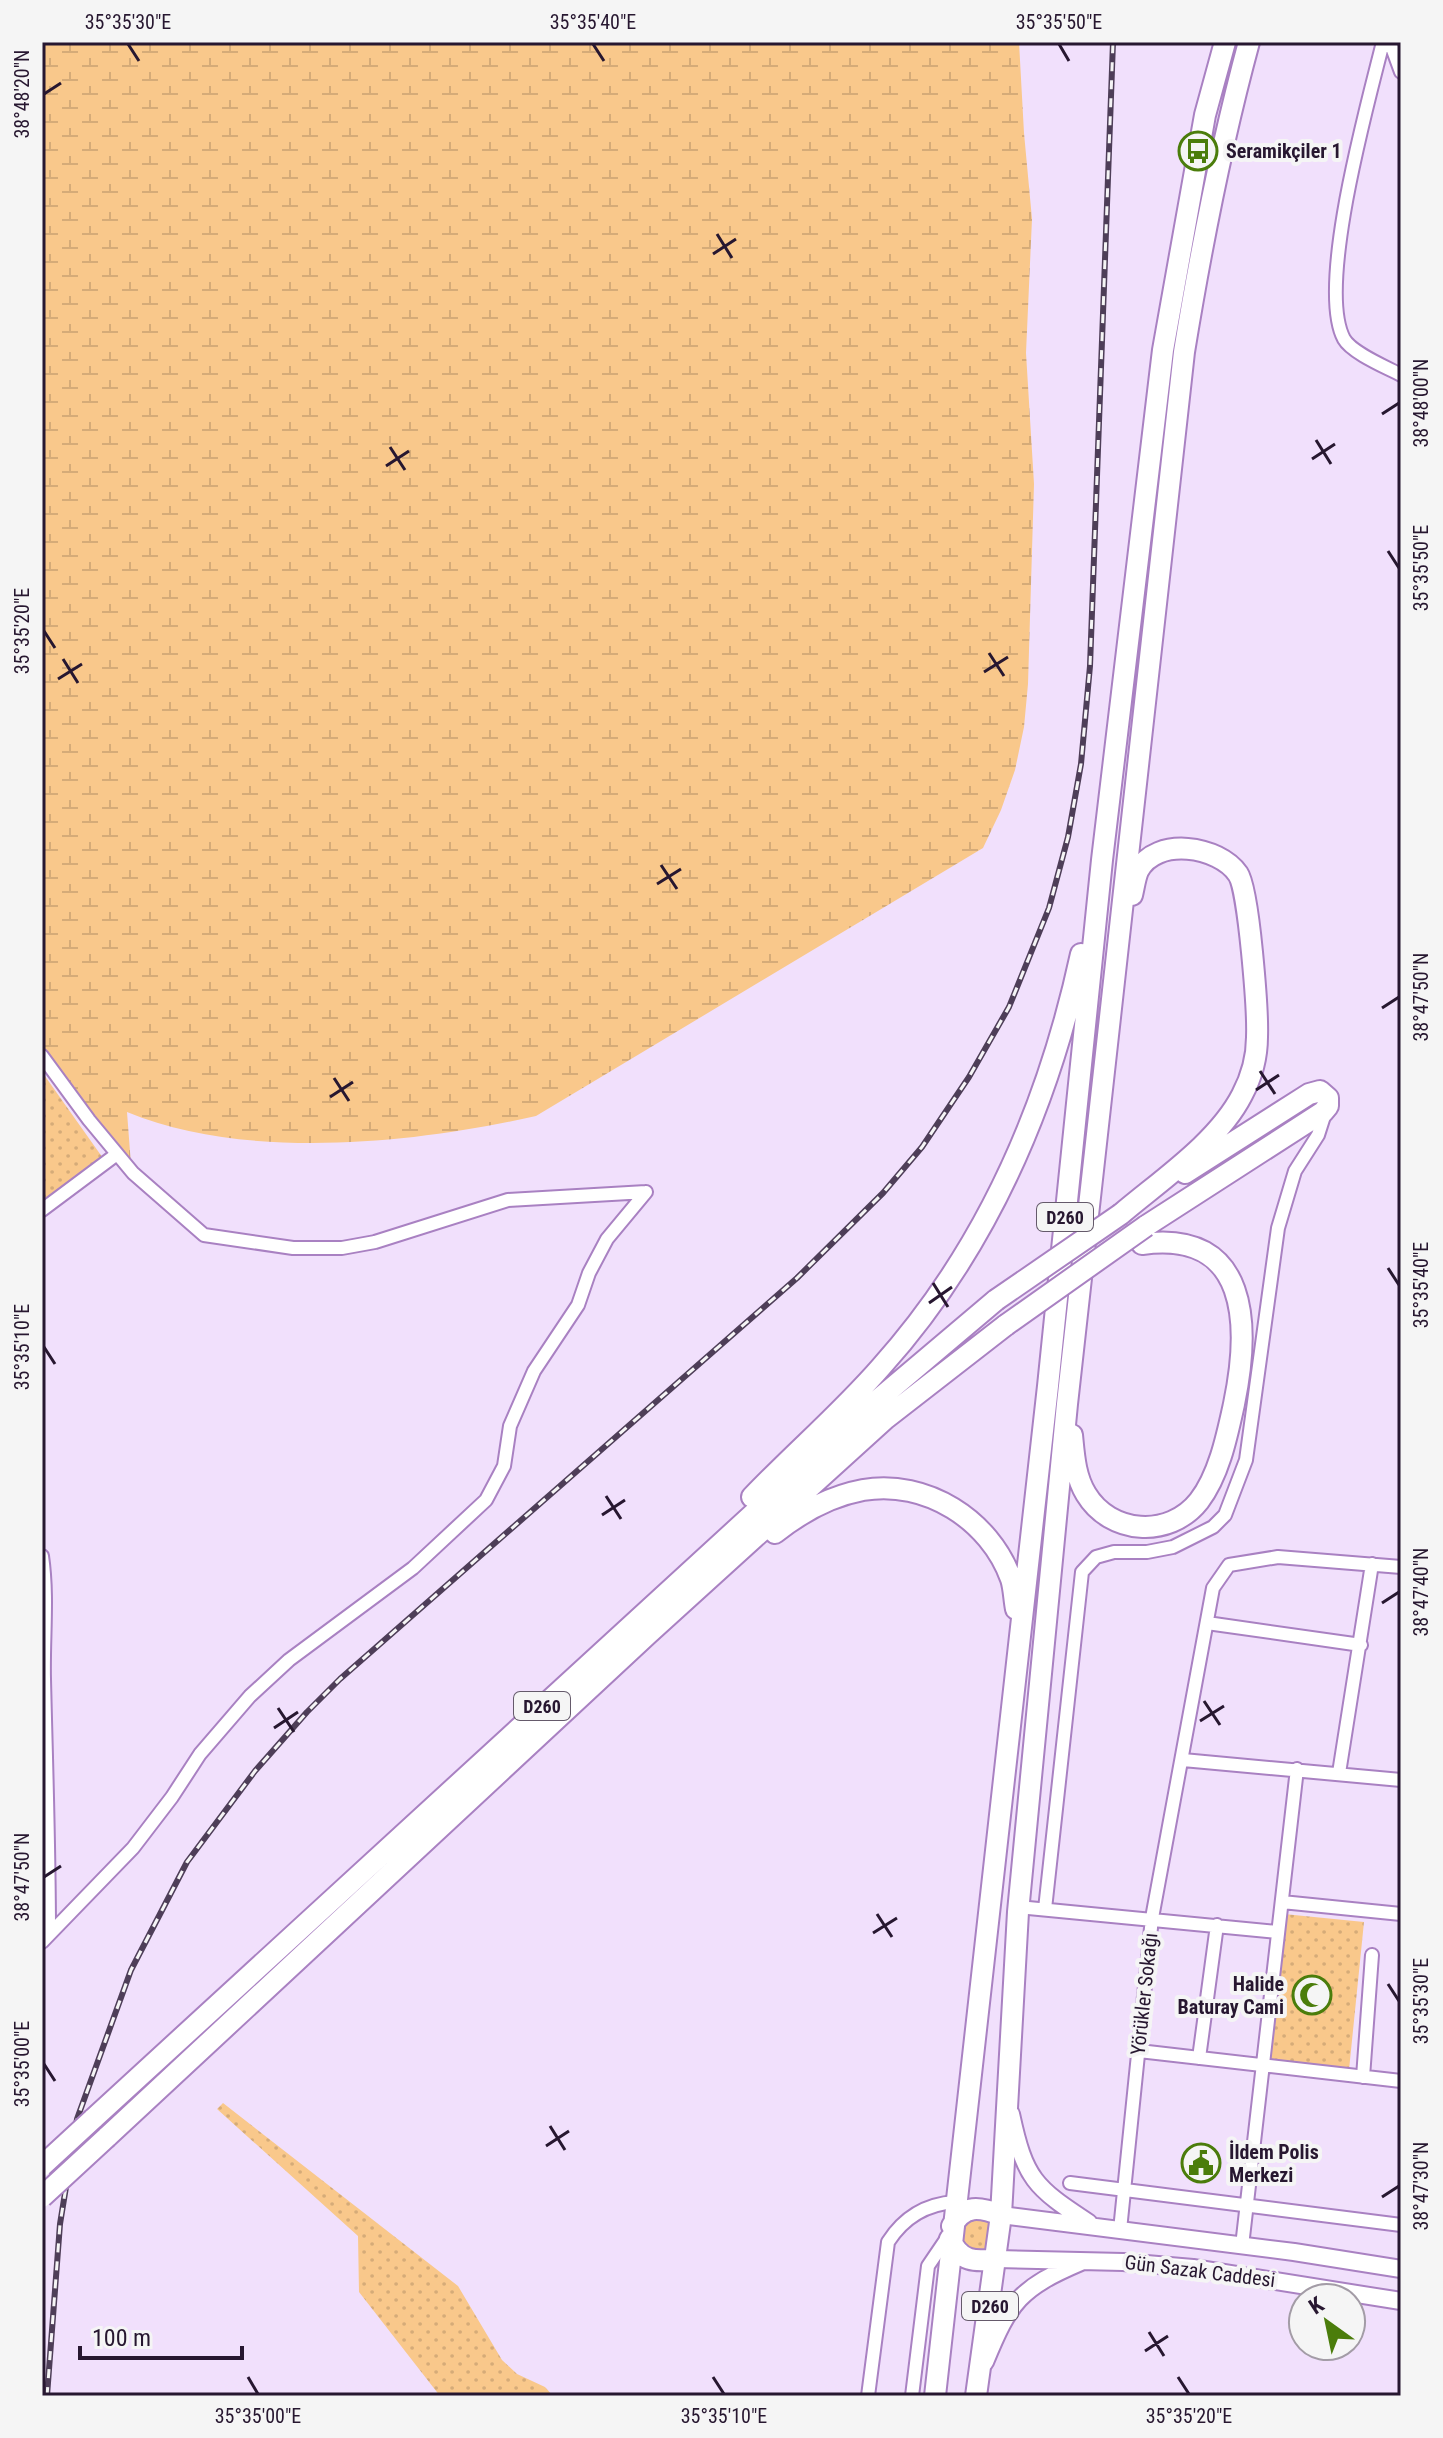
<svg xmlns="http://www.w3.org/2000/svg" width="1443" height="2438" font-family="'Roboto Condensed',sans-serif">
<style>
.grass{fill:url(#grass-dots)}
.wetland{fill:url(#wetland-marsh)}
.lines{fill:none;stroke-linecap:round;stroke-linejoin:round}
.minor-casing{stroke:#a981c2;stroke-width:16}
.tertiary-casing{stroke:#a981c2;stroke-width:20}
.trunk-casing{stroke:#a981c2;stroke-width:24}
.minor{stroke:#fff;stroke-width:12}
.tertiary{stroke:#fff;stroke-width:16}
.trunk{stroke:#fff;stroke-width:20}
.rail-casing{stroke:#4e3e58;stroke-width:6}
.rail{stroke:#f5f5f5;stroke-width:3;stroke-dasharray:9;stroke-linecap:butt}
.trunk-bridge-casing{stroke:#a981c2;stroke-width:24;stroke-linecap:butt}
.trunk-bridge{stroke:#fff;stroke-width:20}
.ticks{fill:none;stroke:#271730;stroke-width:3}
.labels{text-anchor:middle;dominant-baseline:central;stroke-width:8;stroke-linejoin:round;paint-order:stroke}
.shield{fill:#f5f5f5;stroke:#655a6b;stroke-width:2}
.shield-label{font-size:18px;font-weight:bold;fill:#271730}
.poi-label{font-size:20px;font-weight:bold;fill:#271730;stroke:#f5f5f5;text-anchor:start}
.street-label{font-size:20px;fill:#271730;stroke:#f5f5f5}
.neatline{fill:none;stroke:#271730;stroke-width:3}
.ticks-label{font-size:20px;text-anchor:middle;fill:#271730}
</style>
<defs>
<pattern id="grass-dots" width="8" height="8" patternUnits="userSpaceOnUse" patternTransform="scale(2)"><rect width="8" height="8" fill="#f9c88b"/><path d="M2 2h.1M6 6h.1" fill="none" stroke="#d5ab78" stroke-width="1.8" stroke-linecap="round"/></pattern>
<pattern id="wetland-marsh" width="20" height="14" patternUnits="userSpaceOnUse" patternTransform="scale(2)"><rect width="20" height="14" fill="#f9c88b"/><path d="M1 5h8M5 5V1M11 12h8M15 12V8" fill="none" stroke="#d5ab78"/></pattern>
</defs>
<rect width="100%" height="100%" fill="#f1e0fc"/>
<path class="grass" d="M42,1072L105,1161L42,1207Z
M1284,1914L1364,1922L1349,2070L1269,2062Z
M223,2103L458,2286L502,2360L517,2374L545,2387L553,2396H440L359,2292L358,2236L217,2109Z
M977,2217L992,2224L986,2249C961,2258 950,2229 977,2217Z"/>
<path class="wetland" d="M42,42H1019L1024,133L1032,219L1026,353L1034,484L1028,684L1024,727L1015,770L1001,810L983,848L536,1116C413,1144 246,1161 127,1112L131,1165L76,1094L42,1045Z"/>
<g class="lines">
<defs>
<path id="minor" d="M1383,42C1368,103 1316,287 1344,339C1352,353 1386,367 1401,375
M1390,42L1401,72
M42,1056L89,1120L133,1173L204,1235L293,1248H342L375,1242L508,1200L646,1192
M42,1210L117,1154
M42,1556C48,1597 43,1638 44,1679C46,1764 49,1848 49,1933
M1207,1623L1361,1645
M1183,1760L1401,1780
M1339,1773L1372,1564
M1282,1902L1401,1914
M1018,1907L1278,1932
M1045,1909L1082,1572L1096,1557L1114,1552H1147L1173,1547L1213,1527L1225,1515L1246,1460L1278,1228L1295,1171L1318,1135L1326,1110
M42,1942L133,1848L172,1797L200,1754L250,1696L289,1660L413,1568L486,1500L504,1466L510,1426L534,1371L578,1305L589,1273L607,1239L646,1192
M1139,2051L1401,2081
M1199,2058L1217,1925
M1363,2077L1372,1955
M1070,2183L1401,2225
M1120,2230L1152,1918L1213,1588L1229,1565L1278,1557L1401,1567
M1242,2246L1297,1769
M868,2396L888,2242C904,2217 926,2204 955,2202
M912,2396L928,2266L949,2235"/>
<path id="tertiary" d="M1011,2114C1025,2179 1034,2187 1089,2223
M1001,2215L1294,2252L1401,2269
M997,2259L1123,2262L1193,2268L1401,2301
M985,2362C1010,2301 1020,2288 1081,2262"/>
<path id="trunk" d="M1121,1214C1161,1180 1218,1142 1242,1095C1251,1078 1257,1057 1257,1037C1258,1012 1249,890 1238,874C1219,846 1156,836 1138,871C1135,878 1134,887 1132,895
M1146,1226L1323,1112L1328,1106V1098L1320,1091L1309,1094L1185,1173
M1072,1435C1074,1455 1075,1476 1086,1494C1110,1534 1169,1539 1199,1501C1219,1475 1227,1436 1234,1404C1250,1327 1250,1229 1142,1244
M752,1497C794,1453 841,1413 881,1367C986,1250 1048,1107 1081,954
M775,1533C800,1513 831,1496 863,1490C926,1479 990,1520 1011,1579C1014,1588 1014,1599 1016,1609
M93,2119L873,1404L996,1300
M107,2137L647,1635L885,1419L1006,1325
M952,2226C964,2204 980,2207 1001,2215
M950,2239C960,2262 975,2262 997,2259
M935,2396L1048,1386L1102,860L1163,350L1205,115L1225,42
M976,2396L1001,2215L1018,1912L1067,1404L1184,352C1201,248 1221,145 1249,42"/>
</defs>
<use href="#minor" class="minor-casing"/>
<use href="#tertiary" class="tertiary-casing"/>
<use href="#trunk" class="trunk-casing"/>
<use href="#minor" class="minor"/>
<use href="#tertiary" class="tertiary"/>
<use href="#trunk" class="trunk"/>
<defs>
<path id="rail" d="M47,2396L60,2224L77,2119L131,1970L187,1862L255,1771L307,1712L340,1679L797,1278L883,1193L922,1147L969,1077L1009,1007L1049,908L1068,837L1081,764L1090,666L1113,42"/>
</defs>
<use href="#rail" class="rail-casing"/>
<use href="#rail" class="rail"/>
<defs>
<path id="trunk-bridge" d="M996,1300L1121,1214
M1006,1325L1146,1226
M42,2166L93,2119
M42,2197L107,2137"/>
</defs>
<use href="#trunk-bridge" class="trunk-bridge-casing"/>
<use href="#trunk-bridge" class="trunk-bridge"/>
</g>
<path class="ticks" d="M128,44L139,61M593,44L604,61M1059,44L1069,61M44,94L61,83M717,234L732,258M713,254L736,239M1382,414L1399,403M1316,440L1331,464M390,447L405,470M1312,459L1335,444M386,466L409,451M1388,551L1399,568M44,631L55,648M989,653L1004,676M63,659L78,683M984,672L1008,657M58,679L82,664M661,865L677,889M657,884L681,869M1382,1008L1399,997M1260,1071L1275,1094M334,1078L349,1101M1256,1090L1279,1075M330,1097L353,1082M1388,1268L1399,1285M933,1283L948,1307M929,1303L952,1287M44,1347L55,1364M606,1496L621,1519M602,1515L625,1500M1382,1603L1399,1592M1204,1701L1220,1725M278,1708L294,1732M1200,1721L1224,1706M274,1728L298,1712M44,1877L61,1866M877,1914L892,1937M873,1933L897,1918M1388,1984L1399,2001M44,2064L55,2081M550,2126L565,2150M546,2146L569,2131M1382,2197L1399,2186M1149,2332L1164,2356M1145,2351L1168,2336M248,2377L258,2394M713,2377L724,2394M1178,2377L1189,2394"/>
<defs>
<symbol id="bus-ring" viewBox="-11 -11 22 22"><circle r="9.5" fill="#f5f5f5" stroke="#4b7d0b" stroke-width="1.5"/><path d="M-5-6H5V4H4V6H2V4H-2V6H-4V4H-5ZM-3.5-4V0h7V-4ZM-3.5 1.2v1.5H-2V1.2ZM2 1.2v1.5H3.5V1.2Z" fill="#4b7d0b"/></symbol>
<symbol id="mosque-ring" viewBox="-11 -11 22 22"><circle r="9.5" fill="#f5f5f5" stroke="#4b7d0b" stroke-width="1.5"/><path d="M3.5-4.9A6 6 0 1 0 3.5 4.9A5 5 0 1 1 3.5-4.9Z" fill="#4b7d0b"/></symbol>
<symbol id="civic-ring" viewBox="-11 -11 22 22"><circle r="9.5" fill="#f5f5f5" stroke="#4b7d0b" stroke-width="1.5"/><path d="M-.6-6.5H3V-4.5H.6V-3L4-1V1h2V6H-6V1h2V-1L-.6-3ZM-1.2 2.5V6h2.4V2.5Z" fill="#4b7d0b"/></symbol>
</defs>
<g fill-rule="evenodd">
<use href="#bus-ring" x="1176" y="129" width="44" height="44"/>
<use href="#mosque-ring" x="1290" y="1973" width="44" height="44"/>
<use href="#civic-ring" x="1179" y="2141" width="44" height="44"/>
</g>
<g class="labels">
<g class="shield">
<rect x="1037" y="1203" width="56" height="28" rx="6"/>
<rect x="514" y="1692" width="56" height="28" rx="6"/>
<rect x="962" y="2292" width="56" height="28" rx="6"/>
</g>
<g class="shield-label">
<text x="1065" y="1217">D260</text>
<text x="542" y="1706">D260</text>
<text x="990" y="2306">D260</text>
</g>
<g class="poi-label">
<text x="1226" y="151">Seramikçiler 1</text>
<text x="1284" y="1984" text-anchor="end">Halide<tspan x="1284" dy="23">Baturay Cami</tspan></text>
<text x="1229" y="2152">İldem Polis<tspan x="1229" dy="23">Merkezi</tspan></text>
</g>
<g class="street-label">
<text transform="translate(1144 1994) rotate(-84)">Yörükler Sokağı</text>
<text transform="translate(1200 2271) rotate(7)">Gün Sazak Caddesi</text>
</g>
</g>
<rect width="1443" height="2438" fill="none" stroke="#f5f5f5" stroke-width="88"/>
<g transform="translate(1327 2322) rotate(327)"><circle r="38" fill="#f5f5f5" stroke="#a39ca6" stroke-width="2"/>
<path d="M0-6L14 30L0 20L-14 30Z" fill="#4b7d0b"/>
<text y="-12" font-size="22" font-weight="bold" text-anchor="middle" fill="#271730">K</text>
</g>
<path d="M80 2346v12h162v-12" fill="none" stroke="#271730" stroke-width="4"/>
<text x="92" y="2346" font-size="24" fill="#271730" stroke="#f5f5f5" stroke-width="6" paint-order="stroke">100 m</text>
<rect x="44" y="44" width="1355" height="2350" class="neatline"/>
<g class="ticks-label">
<text x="128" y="29">35°35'30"E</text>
<text x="593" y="29">35°35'40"E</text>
<text x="1059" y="29">35°35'50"E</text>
<text transform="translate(22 94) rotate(-90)" y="7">38°48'20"N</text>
<text transform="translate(1421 403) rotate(-90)" y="7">38°48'00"N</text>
<text transform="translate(1421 568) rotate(-90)" y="7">35°35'50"E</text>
<text transform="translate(22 631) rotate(-90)" y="7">35°35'20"E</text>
<text transform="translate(1421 997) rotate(-90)" y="7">38°47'50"N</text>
<text transform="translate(1421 1285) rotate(-90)" y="7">35°35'40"E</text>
<text transform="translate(22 1347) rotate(-90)" y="7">35°35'10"E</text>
<text transform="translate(1421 1592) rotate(-90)" y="7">38°47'40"N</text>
<text transform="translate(22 1877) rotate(-90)" y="7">38°47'50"N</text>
<text transform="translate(1421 2001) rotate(-90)" y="7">35°35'30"E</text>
<text transform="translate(22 2064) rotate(-90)" y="7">35°35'00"E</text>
<text transform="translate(1421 2186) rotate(-90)" y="7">38°47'30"N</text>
<text x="258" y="2423">35°35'00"E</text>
<text x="724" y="2423">35°35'10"E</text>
<text x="1189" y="2423">35°35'20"E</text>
</g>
</svg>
